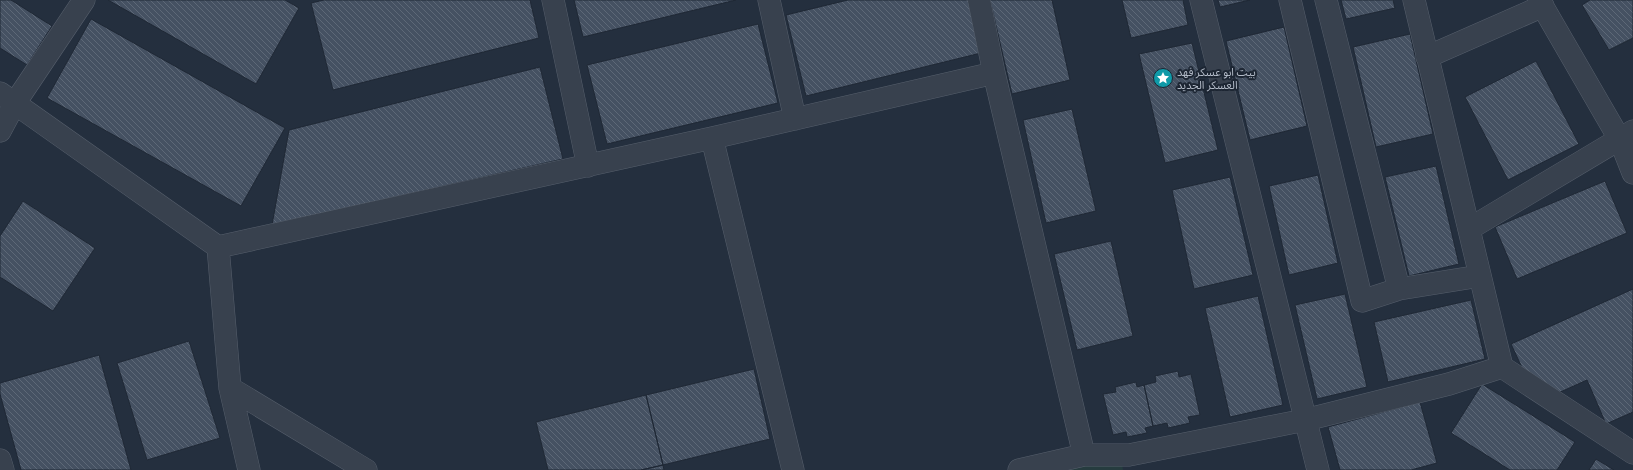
<svg xmlns="http://www.w3.org/2000/svg" width="1633" height="470" font-family="'Roboto Condensed','Noto Sans Arabic',sans-serif">
<style>
.park{fill:#263c3f}
.building{fill:url(#building-back-hatch);stroke:#1f2835}
.lines{fill:none;stroke-linecap:round;stroke-linejoin:round}
.minor-casing{stroke:#565f6c;stroke-width:23}
.minor{stroke:#38414e;stroke-width:22}
.labels{text-anchor:middle;dominant-baseline:central;stroke-width:4;stroke-linejoin:round;paint-order:stroke}
.poi-label{font-size:11px;fill:#b4bcc9;stroke:#1d2633;text-anchor:start}
</style>
<defs>
<pattern id="building-back-hatch" width="6" height="6" patternUnits="userSpaceOnUse"><rect width="6" height="6" fill="#455162"/><path d="M-1 5l2 2M0 0l6 6M5-1l2 2" fill="none" stroke="#5d6877"/></pattern>
</defs>
<rect width="100%" height="100%" fill="#242f3e"/>
<path class="park" d="M1086,462L1122,463L1123,470H1050Z"/>
<path class="building" d="M0,0H11L52,26L27,65L0,48Z
M108,0H285L299,8L256,84Z
M324,0H530L539,38L333,90L311,3Z
M574,0H736L583,37Z
M848,0H969L981,53L806,96L786,15Z
M990,0H1052L1070,80L1012,94Z
M1122,0H1183L1188,25L1131,38Z
M1218,0H1250L1220,7Z
M1341,0H1393L1395,8L1346,19Z
M1590,0H1633V38L1609,50L1582,5Z
M91,19L285,128L241,206L47,98Z
M758,24L778,103L607,144L587,65Z
M1284,27L1307,126L1250,140L1226,41Z
M1410,34L1433,134L1376,147L1353,47Z
M1192,43L1218,150L1165,163L1139,54Z
M1536,61L1579,144L1508,180L1465,97Z
M540,67L563,159L272,225L289,130Z
M1072,109L1096,211L1046,223L1023,120Z
M1436,166L1459,264L1409,276L1385,177Z
M1318,175L1338,263L1289,275L1269,186Z
M1230,177L1253,275L1194,289L1172,190Z
M1605,181L1627,233L1517,279L1495,227Z
M23,201L95,248L53,311L0,277V236Z
M1111,241L1133,336L1077,350L1054,254Z
M1633,289V412L1606,424L1587,380L1556,394L1525,374L1511,344Z
M1345,294L1367,387L1317,399L1295,305Z
M1258,296L1283,405L1230,417L1205,308Z
M1471,300L1485,359L1388,382L1374,322Z
M189,341L220,438L147,460L117,363Z
M99,355L131,470H21L0,394V383Z
M754,369L770,439L663,465L646,395Z
M1178,371L1179,377L1191,374L1200,415L1188,417L1190,423L1168,428L1167,423L1153,426L1144,385L1156,382L1155,376Z
M1136,382L1137,387L1144,385L1153,426L1145,428L1147,433L1127,437L1126,432L1113,435L1103,394L1116,392L1115,387Z
M1482,384L1575,442L1557,470H1510L1451,433Z
M646,395L663,465L641,470H548L536,422Z
M1420,402L1437,463L1411,470H1340L1328,427Z
M1596,459L1614,470H1589Z
M663,465L664,470H641Z"/>
<g class="lines">
<defs>
<path id="minor" d="M553,0L588,166
M769,0L795,119
M979,0L994,73
M1201,0L1318,470
M1290,0L1362,301L1399,289L1480,276
M1326,0L1399,289
M1414,0L1502,367L1633,453
M1539,0L1620,140L1633,173
M1427,57L1543,6
M0,93L218,247L712,138L994,73L1084,455L1019,470
M0,131L15,103L84,0
M712,138L793,470
M1469,229L1633,131
M218,247L230,388L249,470
M230,388L366,470
M1084,455H1129L1305,420L1449,384L1502,367
M0,460L3,470"/>
</defs>
<use href="#minor" class="minor-casing"/>
<use href="#minor" class="minor"/>
</g>
<defs>
<symbol id="sight-disc" viewBox="-11 -11 22 22"><circle r="9.5" fill="#0f9aa8" stroke="#1d2633"/><path d="M0-6L1.8-2.2L6-1.7L2.9 1.2L3.7 5.4L0 3.3L-3.7 5.4L-2.9 1.2L-6-1.7L-1.8-2.2Z" fill="#fff"/></symbol>
</defs>
<g fill-rule="evenodd">
<use href="#sight-disc" x="1152" y="67" width="22" height="22"/>
</g>
<g class="labels">
<g class="poi-label">
<text x="1177" y="72">بيت ابو عسكر فهد<tspan x="1177" dy="13">العسكر الجديد</tspan></text>
</g>
</g>
</svg>
